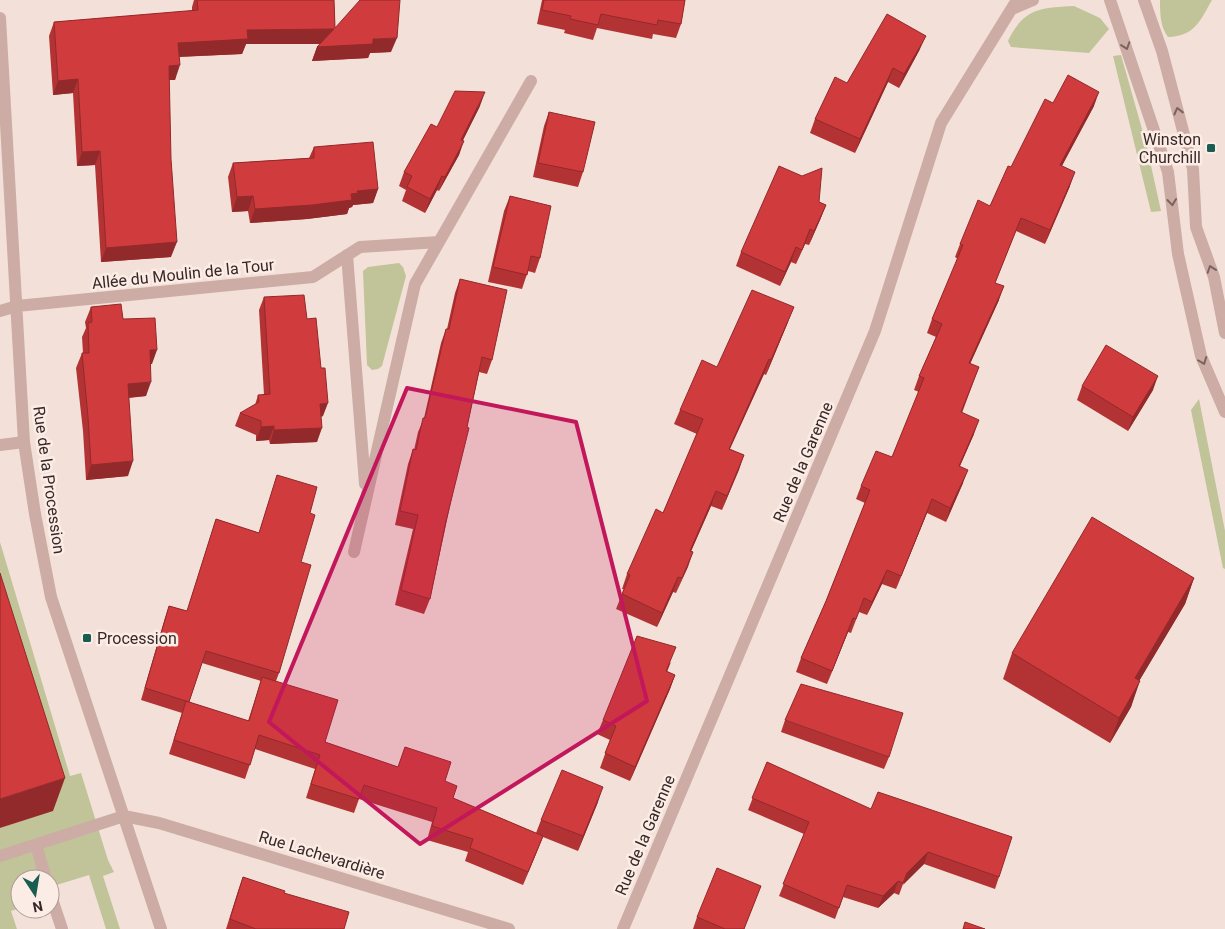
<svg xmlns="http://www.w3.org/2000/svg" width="1225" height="929" font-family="Roboto,sans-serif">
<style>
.green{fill:#c0c498}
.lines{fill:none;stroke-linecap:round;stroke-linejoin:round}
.minor{stroke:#ccaca4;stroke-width:12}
.wall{fill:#b33334;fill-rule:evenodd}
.shaded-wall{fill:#92292b}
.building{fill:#d03b3d;stroke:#92292b}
.oneway{stroke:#7a635f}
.marked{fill:#c2185b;fill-opacity:0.2;stroke:#c2185b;stroke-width:4;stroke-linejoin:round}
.poi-dot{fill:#195c50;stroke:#fbece6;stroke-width:2}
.labels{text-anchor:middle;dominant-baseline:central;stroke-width:5;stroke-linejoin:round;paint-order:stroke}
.poi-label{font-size:16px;fill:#372726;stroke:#fbece6;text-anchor:end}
.street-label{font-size:16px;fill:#372726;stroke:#fbece6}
</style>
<rect width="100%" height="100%" fill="#f3e1d9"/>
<path class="green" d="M1160,0H1212C1200,21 1195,36 1168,37C1160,27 1160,13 1160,0Z
M1074,6L1100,18L1109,29L1089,53L1011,47L1008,41C1024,8 1040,8 1074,6Z
M1121,55L1146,143L1161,211L1151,212L1113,56Z
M399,263L403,267L406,276L382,366L378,369L372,370L367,365L363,271L368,267Z
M1199,399L1225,531V569L1223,568L1191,410Z
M0,542L70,776L81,773L108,860L114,872L103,876L120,929H106L89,875L50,887V879H20V908L11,911L17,929H0V828L53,810L0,643Z"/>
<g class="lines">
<path class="minor" d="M1110,0L1168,172L1178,254L1201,356L1225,412
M1144,0L1162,51L1193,169L1196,227L1214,277L1225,333
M1012,9L1033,0
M0,18L24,442L35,514L51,597L161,929
M347,255L365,484
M0,311L17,306L313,277L360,247L439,242
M0,445L24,442
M354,552L415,284L531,81
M36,845L46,879
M0,856L124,816L159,823L509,929
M50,893L62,929
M623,929L875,331L941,123L1017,0"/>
</g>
<path class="wall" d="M194,0H334L335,28L391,52L370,53L368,58L312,61L317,47L320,44H246L242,54L179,57L175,80H169L171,257L101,262L95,165L77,166L73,93L53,95L49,36L54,22L192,11V7Z
M542,0H685L681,24L676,38L653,34L652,39L597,28L593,40L564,33L565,30L537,24Z
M920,49L899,88L888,82L855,153L810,133L815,119L847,83Z
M1053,103L1094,106L1062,166L1070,186L1045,244L1016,231L995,283L999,300L970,364L979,367L962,413L974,434L960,466L963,483L946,522L927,513L896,589L882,584L867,615L859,612L851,633L848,632L827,684L796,672L801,658L826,601L865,503L856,499L861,486L892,457L919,392L914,390L919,376L936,337L927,333L932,319L958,259L955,257L960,244L990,206L1011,167Z
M480,106L463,140L459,155L439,191L437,190L425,213L402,201L406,190L399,186L404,172L437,127Z
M549,112L583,172L578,187L533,177L544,126Z
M314,147L378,189L373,203L353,205L352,207L349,208L347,214L307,219L250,223L248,211L232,212L228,177L233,163L309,158Z
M510,196L540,258L535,273L528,271L522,289L488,282L504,211Z
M819,202L826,205L820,220L809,245L805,244L796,264L791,262L780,286L736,266L741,252Z
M460,279L492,360L487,374L479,372L430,599L424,614L395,605L413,529L395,525L408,464L413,449L414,450L418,432L424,418L441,343L446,329H447L455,293Z
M264,297L307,319L323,416L321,417L317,442L270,444L269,440L256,441V435L235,426L240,413L255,405L258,395H264L259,310Z
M91,307L123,319L152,364H150L146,396L129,398L128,476L86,480L83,431L76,368L82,353H83L82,337L86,328L85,322Z
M788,322L766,375L764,374L730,449L744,455L722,510L711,506L691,551L693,552L676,593L673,592L657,627L616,609L624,589H622L627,574L663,513L697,434L674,424L680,410Z
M1082,386L1153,390L1128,431L1077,400Z
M277,475L310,513L279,673L276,681L325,742L398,767L405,747L445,781L453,798L536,833L541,820L598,802L578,851L543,837L523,885L465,861L468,852L427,840L432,822L359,799L354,813L306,798L315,769L255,749L245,779L169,754L182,713L141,700L165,618L169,606L187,611L216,519L259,533ZM202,663L261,681L248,721L189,702Z
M1194,578L1185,604L1139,681L1131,707L1110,743L1003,679L1012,653Z
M671,662L667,672L675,675L670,689L630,781L600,768L610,740L597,734L603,720Z
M785,720L889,757L884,769L781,732Z
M767,762L999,877L995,889L924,864L903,884L899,895L894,893L878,908L843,897L835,919L779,896L804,834L748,810Z
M243,877L284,893L344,929H226L238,891Z
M761,886L744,929H693L697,917Z"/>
<path class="shaded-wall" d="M334,29L328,44H246L242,54L173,57L178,43L247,30Z
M926,36L920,49L899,88L904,74Z
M397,38L391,52L370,53L368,58L312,61L317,47L373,39Z
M180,65L175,80H164L169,66Z
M893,68L888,82L855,153L860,139Z
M78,79L73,93L53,95L58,81Z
M485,92L480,106L456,154L461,140Z
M1099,92L1094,106L1055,178L1060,165Z
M464,141L459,155L439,191L445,177Z
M100,151L95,165L77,166L82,152Z
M1075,172L1070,186L1045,244L1050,230Z
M442,176L437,190L425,213L430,199Z
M378,189L373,203L353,205L352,207L349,208L347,214L307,219L250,223L255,209L351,194L357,191Z
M253,196L248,211L232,212L237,197Z
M826,205L820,220L809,245L814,231Z
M810,229L805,244L796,264L802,250Z
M177,242L171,257L101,262L106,248Z
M796,247L791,262L780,286L785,272Z
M1004,286L999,300L964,377L969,363Z
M794,307L788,322L766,375L771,360Z
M150,350H157L152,364L144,365Z
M769,359L764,374L723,463L729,449Z
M1158,376L1153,390L1128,431L1133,417Z
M151,382L146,396L123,398L128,384Z
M328,403L323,416L315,417L320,404Z
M979,420L974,434L954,479L959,466Z
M274,426L269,440L256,441L261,427Z
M322,428L317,442L270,444L274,430Z
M744,455L739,470L722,510L727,496Z
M133,461L128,476L86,480L91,465Z
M968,470L963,483L946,522L950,508Z
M716,491L711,506L685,565L690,551Z
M932,499L927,513L896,589L901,576Z
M693,552L688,567L676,593L682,578Z
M887,570L882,584L867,615L872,602Z
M678,577L673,592L657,627L662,613Z
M1194,578L1185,604L1126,703L1135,678Z
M853,618L848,632L827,684L832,671Z
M675,675L670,689L630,781L635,767Z
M1140,681L1131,707L1110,743L1119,718Z
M65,778L53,811L0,828V799Z
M603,787L598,802L578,851L583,836Z
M543,836L538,849L523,885L528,872Z
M928,852L924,864L903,885L907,873Z
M898,881L894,893L878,908L883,896Z"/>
<path class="building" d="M197,0H334L335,28L360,0H400L397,38L373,39V44L317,47L334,29L247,30L248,39L178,43L180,65L169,66L171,159L177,242L106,248L100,151L82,152L78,79L58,81L54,22L198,10Z
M544,0H685L681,24L658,20L657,25L601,14L598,25L570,19L571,16L542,10Z
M887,14L926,36L904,74L893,68L860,139L815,119L835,77L847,83Z
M1068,75L1099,92L1060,165L1075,172L1050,230L1021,218L995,283L1004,286L969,363L979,367L961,412L979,420L959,466L968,470L950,508L932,499L901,576L887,570L872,602L864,598L856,619L853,618L832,671L801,658L826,601L870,490L861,486L876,451L892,457L924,378L919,376L942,324L932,319L963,245L960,244L978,200L990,206L1008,166L1011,167L1045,99L1053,103Z
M455,91L485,92L461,140L464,141L445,177L442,176L430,199L407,187L412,176L404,172L431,124L437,127Z
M549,112L595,122L583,172L538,163Z
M373,142L378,189L357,191L358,193L351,194L352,200L312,205L255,209L253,196L237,197L233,163L314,158V147Z
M779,166L802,176L822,168L819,202L826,205L814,231L810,229L802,250L796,247L785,272L741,252Z
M510,196L551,206L540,258L531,256L527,275L493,267Z
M460,279L507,290L492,360L482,357L467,427L469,428L446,521L430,599L401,590L418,515L400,511L413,449L416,450L423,418H425L446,329H449Z
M752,290L794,307L771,360L769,359L729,449L744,455L727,496L716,491L690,551L693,552L682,578L678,577L662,613L622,594L630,575L627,574L656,509L663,513L703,419L680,410L702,360L717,367Z
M304,295L307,319L316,318L321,368H325L328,403L320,404L322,428L274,430V426L261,427V421L240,413L259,402L258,395L270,394L264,297Z
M121,304L123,319L155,318L157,350H150L151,382L128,384L133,461L91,465L88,417L82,353H89L88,323L92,322L91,307Z
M1106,345L1158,376L1133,417L1082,386Z
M277,475L317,487L310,513L315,515L301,562L311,565L279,673L206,651L189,702L145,688L169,606L187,611L216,519L259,533Z
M1092,517L1194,578L1135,678L1140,681L1119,718L1012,653Z
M0,573L65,778L0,799Z
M637,636L676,647L666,671L675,675L635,767L605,753L616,726L603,720Z
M262,677L338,700L325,742L398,767L405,747L451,762L445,781L457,786L453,798L543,836L528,872L470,848L473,839L432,826L437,808L364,785L359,799L311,784L320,755L259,735L250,765L174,740L186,701L249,721Z
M801,684L903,713L889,757L785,720Z
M767,762L871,809L878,792L1012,837L999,877L928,852L907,873L903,883L898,881L883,896L847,885L839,908L783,884L809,822L752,798Z
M562,770L603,787L583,836L541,820Z
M717,868L761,886L744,929H725L697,917Z
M243,877L285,891L284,893L349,912L344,929H256L230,919Z
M965,922L985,929H963Z"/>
<defs><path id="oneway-chevron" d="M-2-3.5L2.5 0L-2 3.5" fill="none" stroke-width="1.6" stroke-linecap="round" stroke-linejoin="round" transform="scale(1.25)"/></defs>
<g class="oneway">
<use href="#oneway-chevron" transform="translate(1126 46) rotate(71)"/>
<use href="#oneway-chevron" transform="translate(1178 111) rotate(-104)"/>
<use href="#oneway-chevron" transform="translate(1172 202) rotate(84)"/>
<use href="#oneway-chevron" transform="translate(1211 269) rotate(-109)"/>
<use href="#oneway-chevron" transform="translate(1203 361) rotate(69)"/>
</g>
<path class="marked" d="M407,388L576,422L647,701L420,844L269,722Z"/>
<g class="poi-dot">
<rect x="1206" y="143" width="10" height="10" rx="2.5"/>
<rect x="82" y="633" width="10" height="10" rx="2.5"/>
</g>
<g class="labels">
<g class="poi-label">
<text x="1201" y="139">Winston<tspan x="1201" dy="18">Churchill</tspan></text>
<text x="97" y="638" text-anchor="start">Procession</text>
</g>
<g class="street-label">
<text transform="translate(183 274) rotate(-6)">Allée du Moulin de la Tour</text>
<text transform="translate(803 462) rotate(-67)">Rue de la Garenne</text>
<text transform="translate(49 480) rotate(82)">Rue de la Procession</text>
<text transform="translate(645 835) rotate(-67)">Rue de la Garenne</text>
<text transform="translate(322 855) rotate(17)">Rue Lachevardière</text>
</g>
</g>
<g transform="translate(35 894) rotate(168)"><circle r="24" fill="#fbece6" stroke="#ad9d99"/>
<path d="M0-4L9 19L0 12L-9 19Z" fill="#195c50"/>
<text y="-8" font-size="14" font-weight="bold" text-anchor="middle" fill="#372726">N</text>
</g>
</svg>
